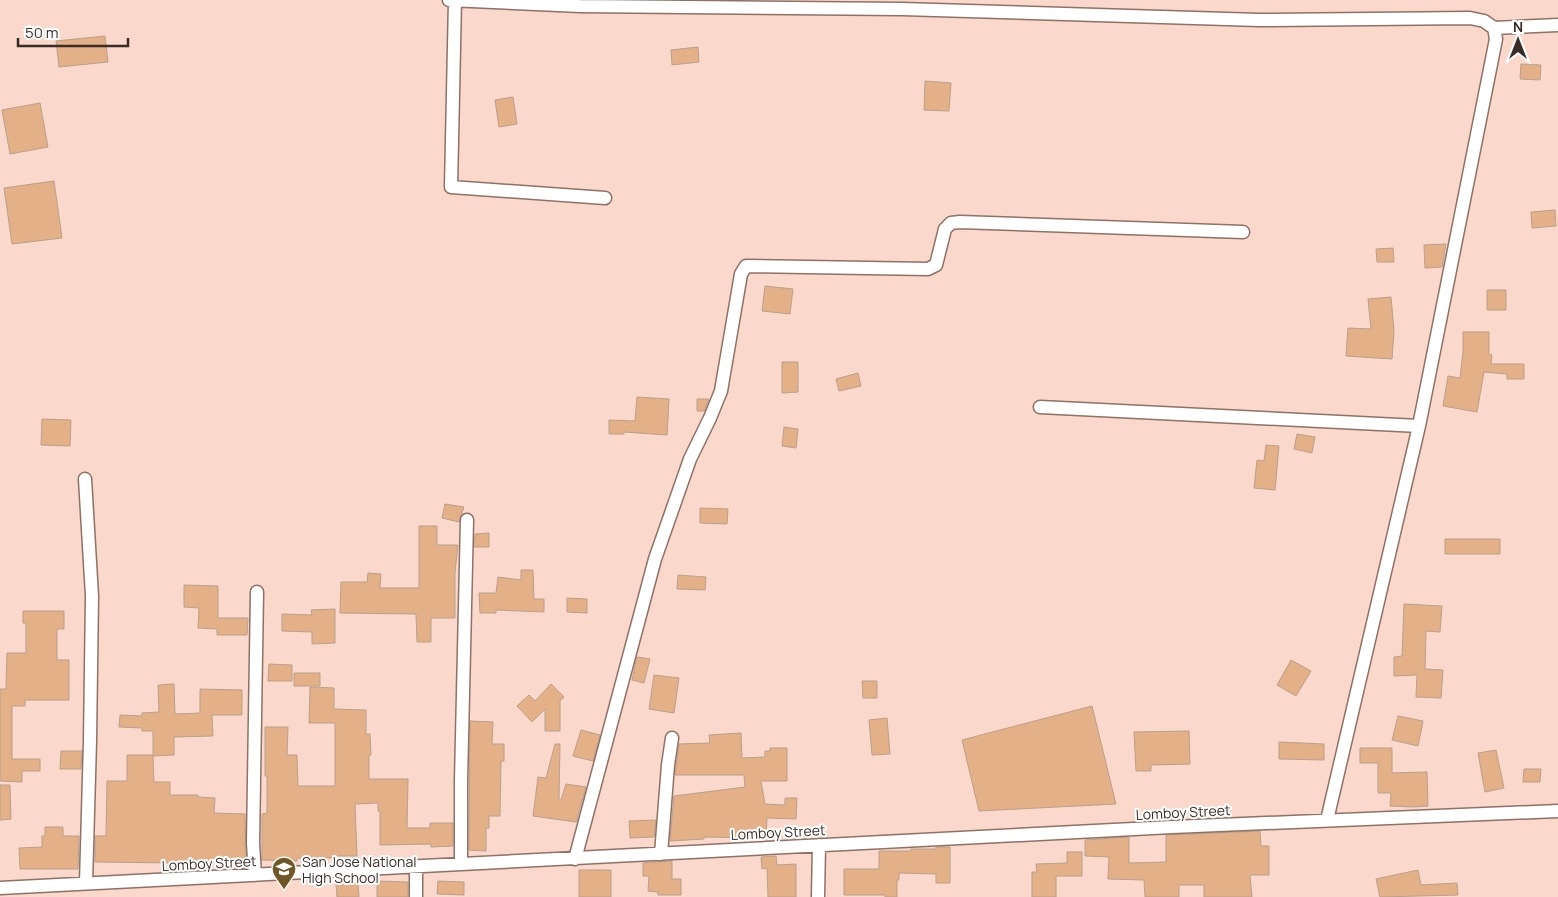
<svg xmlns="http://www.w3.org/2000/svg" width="1558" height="897" font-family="Manrope,sans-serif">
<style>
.building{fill:#e3b088;stroke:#baa08c}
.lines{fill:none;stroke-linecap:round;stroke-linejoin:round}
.street-casing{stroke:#8f7166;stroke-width:15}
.street{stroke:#fff;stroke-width:12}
.labels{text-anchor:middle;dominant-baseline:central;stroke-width:4;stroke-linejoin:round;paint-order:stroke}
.street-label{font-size:14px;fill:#392c27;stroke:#fff}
.poi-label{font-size:14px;fill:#392c27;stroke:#fff;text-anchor:start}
</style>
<rect width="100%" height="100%" fill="#fad8cb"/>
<path class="building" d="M105,36L108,62L59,67L56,41Z
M698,47L699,62L672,65L671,50Z
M1521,64L1541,65L1540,80L1520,79Z
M925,81L951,83L949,111L924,110Z
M513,97L517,124L499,127L495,100Z
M40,103L48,147L10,154L2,110Z
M54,181L62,238L12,244L4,188Z
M1555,210L1556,226L1532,228L1531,212Z
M1446,244L1442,267L1425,268L1424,245Z
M1393,248L1394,262H1377L1376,249Z
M765,286L793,289L790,314L762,311Z
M1487,290H1506V310H1487Z
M1391,297L1394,331L1392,359L1346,356L1348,328L1371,329L1368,299Z
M1463,332H1489V354L1492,355L1491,364H1524V379H1507V374L1484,372L1477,412L1443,406L1448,376L1460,378L1463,352Z
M782,362H798V392L782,393Z
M858,373L861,386L839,391L836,379Z
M637,397L669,399L667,435L624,432V434H609V420L635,421Z
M697,399H709L704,411H697Z
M42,419L71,420L70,446L41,445Z
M784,427L798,429L796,448L782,446Z
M1297,434L1315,437L1312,453L1294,449Z
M1266,445L1279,446L1275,490L1254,488L1257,460L1264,461Z
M445,504L464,507L459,522L442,518Z
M700,508L728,509L727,524L700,523Z
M419,526H437V545H458L455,572V618H431V642H417L416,614L340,613L341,582H367L368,573L381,574L380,588H419Z
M489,533V547H474L475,534Z
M1445,539H1500V554H1445Z
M521,570H533L534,599H544V612L496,610V613H480L479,593H496L498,577L521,580Z
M678,575L706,577L705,590L677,589Z
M184,585L218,586V618H248L247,635H217V629L198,628L199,608L184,607Z
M567,598L587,599V613L567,612Z
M1404,604L1442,606L1440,632L1426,631L1425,669L1443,670L1441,698L1416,697L1417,675L1394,676V657L1402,656Z
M335,609V643L312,644V632L282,631V614L312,615L311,610Z
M23,611H64V629H57V660H69V700H25V706H12V759H40V771H22V782L0,781V689H6L7,653H26V623H23Z
M637,657L650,659L644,683L632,680Z
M1291,660L1311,671L1296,696L1277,685Z
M269,664L292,665V681H268Z
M294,673H320V686H294Z
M654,675L679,678L674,713L649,709Z
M862,681H877V698H863Z
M174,684L175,714L200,713V689L242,690V715H212L213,736L174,737V755L153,756L154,782H170V795H198V797L215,798L214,813L245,814L246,862H186L176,863L95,862V836H106L107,781H127V755H153V731H142V728L119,727L120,715L142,716V713L159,712L158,685Z
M551,684L564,697L560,701V731H545V709L532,722L517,706L529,695L535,701Z
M310,687L334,688V709L366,710V734H370L371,755H369V779H408L407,828H430V823H453V846L431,847V844L380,845V811H378V803L355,804L357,856H334V858H297V861L262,860V814L267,813V776H265V727H288L287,755H297L298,786H335V723H309Z
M1092,706L1116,804L979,811L962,740Z
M1398,716L1423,721L1418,746L1392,740Z
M887,718L890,754L872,755L869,720Z
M470,721L493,722L492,744H504V761H501L500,816H489V828H486V851L469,850Z
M581,730L600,735L593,761L573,756Z
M1189,731L1190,764L1151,765V771H1136L1134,732Z
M741,733L742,758L765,757V751H770V748H787V781H761L765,804L785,805V798H797L796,819L767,818L766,838L704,837V839L670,841L674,796L745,787L744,775H675L679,744L710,743L709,735Z
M1279,742L1324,744V760L1279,759Z
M555,744H560L559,800H561L566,784L586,787L576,822L533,816L538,777L546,778Z
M1360,748H1392V773L1427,772L1428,806L1413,807L1390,806L1391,793H1378V763H1360Z
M1496,750L1504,788L1485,792L1478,753Z
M61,751H82L81,769H60Z
M1524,769H1541L1540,782H1523Z
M0,785H10L11,819L0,820Z
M656,820L654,837L630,838L629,821Z
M45,827H63V836H79L78,869H20L19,848L42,847V836H45Z
M1260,831L1261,846H1269V875H1250L1252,897H1204V885H1179V897H1145L1144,880L1108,879L1109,857L1085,856V840L1129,837V863L1166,862V835Z
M936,847H950V883H936V874L899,873V880H897V897H885V895H844V869H879V851H910L911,849H936Z
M1067,852H1082V876H1056V897H1032V872H1037L1036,864L1067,863Z
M776,856L777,865L796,864V897H768L767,868L762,869L761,857Z
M672,861V879H681V895H658V892L648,891L649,876H643V863Z
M579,870H611V897H579Z
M1418,870L1421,885L1457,883L1458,895L1380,897L1376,879Z
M377,881L408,882V897H377Z
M438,881L464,882V895L437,894Z
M358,883L359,897H337L336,884Z"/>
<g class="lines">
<defs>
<path id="street" d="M449,0L580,6L902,9L1259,20L1470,18L1484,21L1494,28L1496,39L1419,426L1327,820
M455,0L451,187L605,198
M1494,28L1558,25
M1040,407L1419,426
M85,479L92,596L90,741L86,883
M661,854L668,765L672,738
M575,859L655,559L690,459L710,418L721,391L741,274L746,266L928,269L936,265L945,229L951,223L960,222L1243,232
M461,864V781L467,520
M416,867V897
M255,875L253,843L257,592
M0,888L1172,827L1558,811
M818,897L819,845"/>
</defs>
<use href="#street" class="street-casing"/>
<use href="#street" class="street"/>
</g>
<defs>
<symbol id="school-pin" viewBox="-11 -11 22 30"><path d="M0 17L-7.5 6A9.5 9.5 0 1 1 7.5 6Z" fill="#705728" stroke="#fff"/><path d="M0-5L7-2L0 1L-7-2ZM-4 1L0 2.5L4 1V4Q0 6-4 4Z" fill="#fff"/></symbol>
</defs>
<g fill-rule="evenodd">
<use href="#school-pin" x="270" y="855" width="28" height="38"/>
</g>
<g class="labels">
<g class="street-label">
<text transform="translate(1183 812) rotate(-3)">Lomboy Street</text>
<text transform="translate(778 832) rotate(-3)">Lomboy Street</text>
<text transform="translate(209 863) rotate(-3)">Lomboy Street</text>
</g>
<g class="poi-label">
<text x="302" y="861">San Jose National<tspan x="302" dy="16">High School</tspan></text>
</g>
</g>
<g transform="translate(1518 40)" stroke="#ffffff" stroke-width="4" paint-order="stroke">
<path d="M0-4L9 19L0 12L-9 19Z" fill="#392c27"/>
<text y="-8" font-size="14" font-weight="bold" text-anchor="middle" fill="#392c27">N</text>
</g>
<path d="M18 38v8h110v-8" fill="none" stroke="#392c27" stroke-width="2.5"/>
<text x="25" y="38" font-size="15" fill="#392c27" stroke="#ffffff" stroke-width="4" paint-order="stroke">50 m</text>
</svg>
